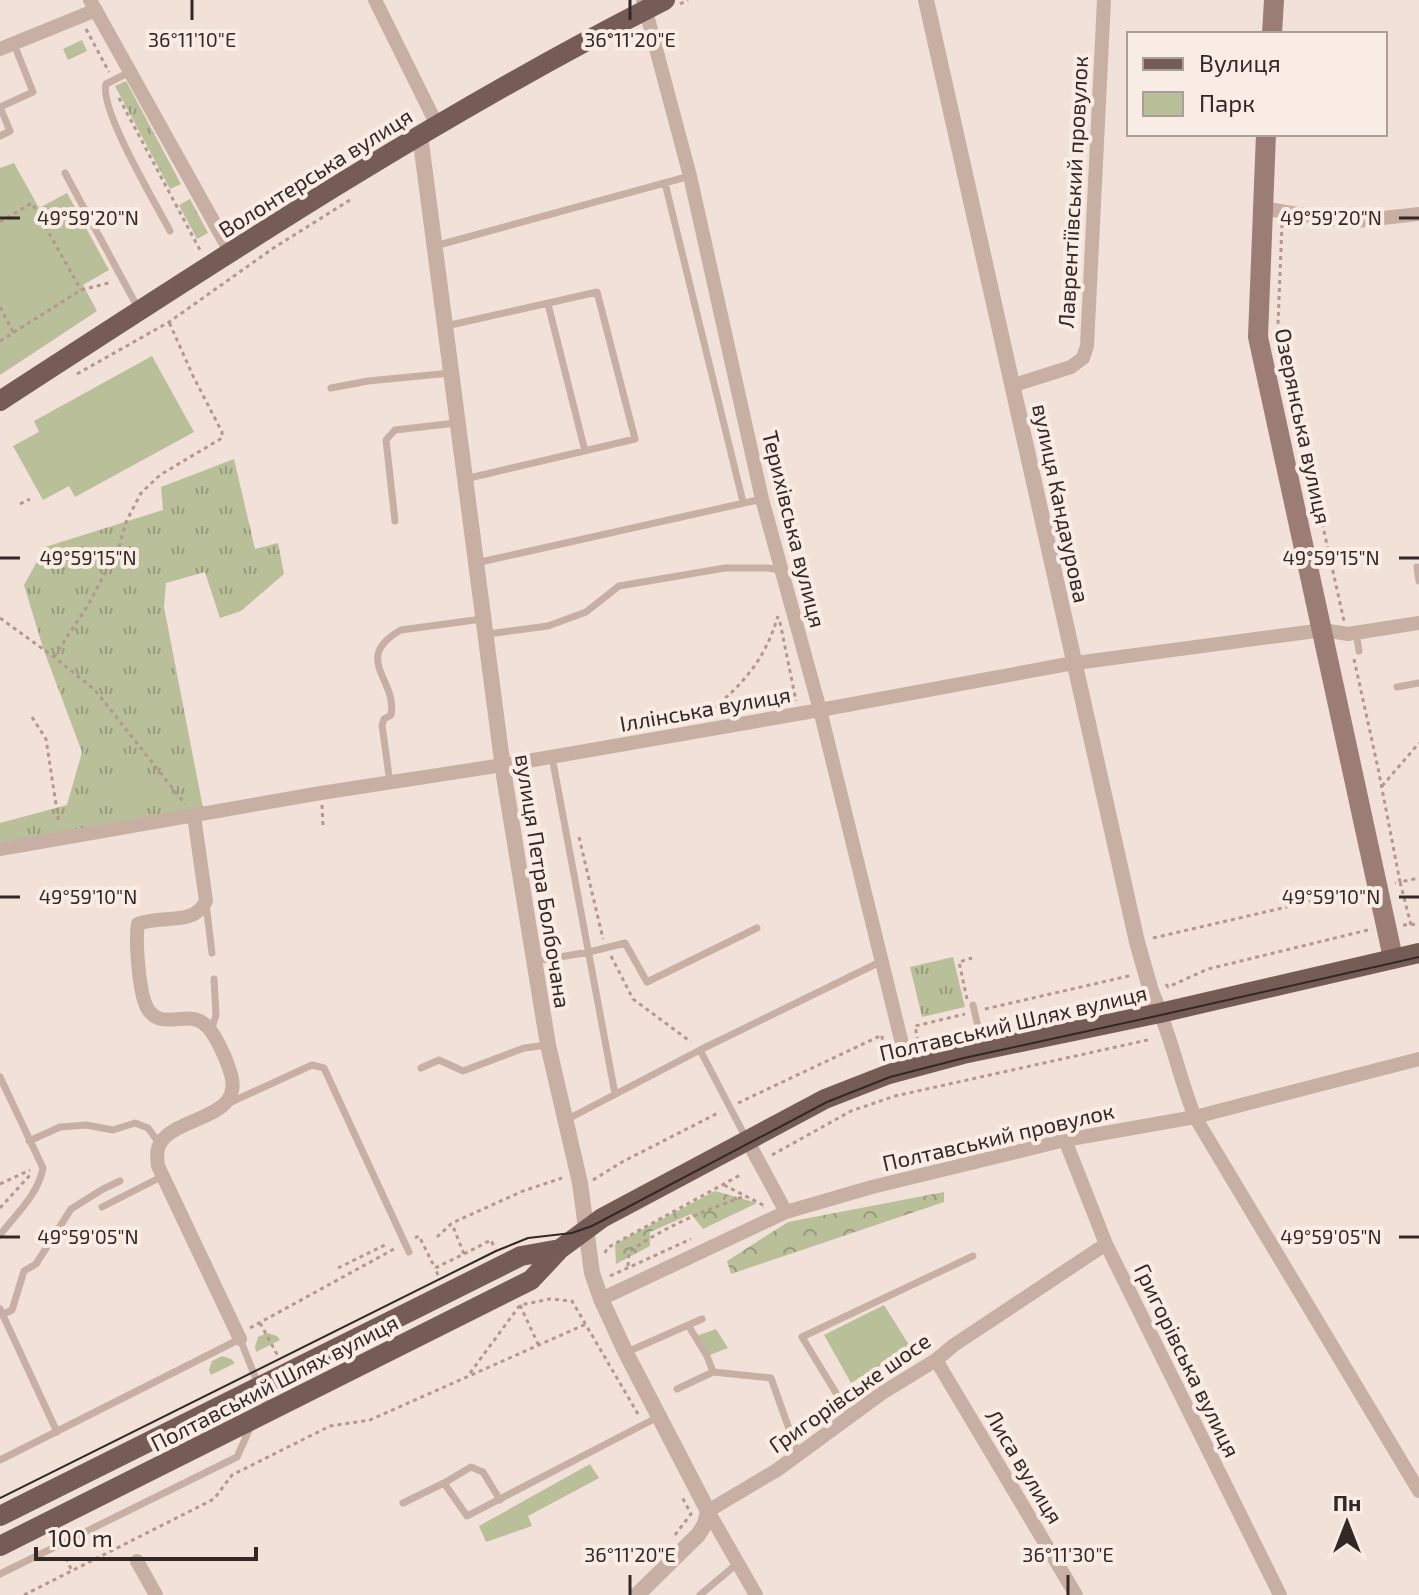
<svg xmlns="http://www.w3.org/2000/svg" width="1419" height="1595" font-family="'Exo 2',sans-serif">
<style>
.grass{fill:url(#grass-tufts)}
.forest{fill:url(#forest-crowns)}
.green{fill:#b9bf98}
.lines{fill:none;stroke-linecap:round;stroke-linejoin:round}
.path{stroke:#b4988e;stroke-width:3;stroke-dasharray:4 4;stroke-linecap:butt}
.service{stroke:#c8afa4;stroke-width:7}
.minor{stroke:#c8afa4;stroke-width:14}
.tertiary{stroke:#c8afa4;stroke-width:16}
.secondary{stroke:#9c7d75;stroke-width:20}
.primary{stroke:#765c56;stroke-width:20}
.tram{stroke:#342826;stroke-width:2}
.ticks{fill:none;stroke:#342826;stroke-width:3}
.labels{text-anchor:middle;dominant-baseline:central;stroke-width:8;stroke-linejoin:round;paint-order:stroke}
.street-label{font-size:22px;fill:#342826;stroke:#f9ece4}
.ticks-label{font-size:20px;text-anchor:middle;fill:#342826;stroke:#f9ece4;stroke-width:8;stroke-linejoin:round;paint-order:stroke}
</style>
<defs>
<pattern id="grass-tufts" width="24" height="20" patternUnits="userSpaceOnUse" patternTransform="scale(2)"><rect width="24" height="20" fill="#b9bf98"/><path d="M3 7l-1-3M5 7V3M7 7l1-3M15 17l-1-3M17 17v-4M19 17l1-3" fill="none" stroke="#979b7c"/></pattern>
<pattern id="forest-crowns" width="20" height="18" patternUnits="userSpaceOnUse" patternTransform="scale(2)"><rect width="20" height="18" fill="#b9bf98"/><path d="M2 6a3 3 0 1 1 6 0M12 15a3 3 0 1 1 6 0" fill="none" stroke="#979b7c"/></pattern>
</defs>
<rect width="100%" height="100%" fill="#f1e1d8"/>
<path class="grass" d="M126,81L181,184L170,189L115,86Z
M190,199L208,233L197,239L179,205Z
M234,459L255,549L278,543L284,574L241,611L220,618L205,572L166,583L164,607L203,808L65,833L0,842V823L67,805L82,752L43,648L24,585L45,547L163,510L161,487Z
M953,957L965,1007L922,1017L910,967Z
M267,1333L277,1336L280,1340L256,1352L255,1347L258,1337Z
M222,1356L231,1359L235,1363L211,1375L209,1370L212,1361Z"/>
<path class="forest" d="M715,1191L757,1203L703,1229L691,1214L650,1232V1246L616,1264L615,1244Z
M944,1192V1202L731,1274L727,1261L788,1222Z"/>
<path class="green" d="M82,40L87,51L68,60L63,49Z
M14,163L39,208L67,193L109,270L83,285L97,311L0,375V168Z
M152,356L194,432L75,497L69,486L43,500L13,446L39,432L34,421Z
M131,758L155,789L150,803L114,809L101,797L118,760Z
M884,1305L911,1348L851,1383L824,1335Z
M716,1329L728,1348L707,1356L696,1336Z
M590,1464L599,1478L528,1516L532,1526L486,1542L479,1526Z"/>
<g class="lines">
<path class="path" d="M680,4L688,0
M86,29L109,72
M119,98L200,250
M0,222L32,203L81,290
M1282,224L1278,324L1344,621
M0,307L13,332
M0,341L81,290L112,282
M77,374L169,322L275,247L350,200
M20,504L30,499
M0,618L54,657L95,690L185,804
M780,622L796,701
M54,657L88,605L119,547L126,522L141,493L160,475L222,438V432L193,376L169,322
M1354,659L1378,768L1400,882L1395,883
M707,714C743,684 764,662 778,616
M32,717L46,739L59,824
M1382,786L1419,743
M322,805L323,825
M579,837L603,939
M1403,925L1419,924
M1411,925L1400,882L1419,878
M1153,938L1360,890
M611,956L633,999L691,1042
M1166,984L1168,987L1208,969L1372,929
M967,999L959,962L972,958
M985,1009L1133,975
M918,1041L915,1026L965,1014
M738,1103L882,1035L883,1048
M772,1155L851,1111L895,1096L1152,1039
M593,1180L622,1162L720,1112
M0,1184L30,1170
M724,1185L765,1206L763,1207
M0,1208L30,1175
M437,1237L452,1223L523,1191L562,1178
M415,1238L419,1236L435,1268
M605,1253L607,1248L742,1174
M464,1254L491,1240L495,1249
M628,1266L629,1252C665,1226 704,1211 745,1196
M338,1268L385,1245
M438,1275L435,1268L464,1254L452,1224
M610,1276L691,1239
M520,1305L538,1344
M260,1323L279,1358
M250,1328L394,1249
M470,1373L520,1305L550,1299L572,1301L638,1414
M675,1535L691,1514L681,1495
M66,1558L72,1571
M24,1595L214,1499L232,1475L330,1426L370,1420L586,1324"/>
<path class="service" d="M130,72L106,84C99,109 156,204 170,231
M0,107L33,92L14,44
M0,107L10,131L0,136
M65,173L138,308
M665,183L743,502
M435,246L690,176
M548,304L585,451
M446,326L597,292L635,439L465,479
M331,388L368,381L451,373
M395,521L386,440L395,430L456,423
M476,563L762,499
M1417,567L1419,581
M1356,632L1359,651
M488,634L548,626L586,612L619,586L725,568H768L781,570
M1397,687L1419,683
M552,757L615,1094
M390,783L382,725L384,719L391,715C398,680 351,658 401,630L482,619
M206,904L212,953
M536,961L589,952L625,943L647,982L757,928
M973,1005L983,1048
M211,1031L216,1015L214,979
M700,1050L747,1140
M421,1068L439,1060L463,1071L524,1048L548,1045
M0,1077L43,1168C38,1195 16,1214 0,1235
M229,1103L312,1065L324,1068L409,1252
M566,1120L700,1050L882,961
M29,1141L60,1127L86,1125L113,1130L135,1123L148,1128L159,1143
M102,1207L163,1176
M0,1309L57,1432
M2,1315L12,1310L24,1271L36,1264L71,1209L103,1189L120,1181
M688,1325L707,1356L713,1372
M627,1352L702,1319
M677,1389L713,1372L771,1378L798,1454
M850,1416L802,1337L973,1256
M0,1460L240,1339L268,1409
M500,1500L483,1472L471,1467L444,1483L467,1516L658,1417
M403,1503L444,1483
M0,1574L237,1457L251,1426
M700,1595L738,1563"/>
<path class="minor" d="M90,0L231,253
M375,0L437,125
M643,0L690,176L762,499L820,710L908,1068
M0,49L96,10
M1262,208L1347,222L1419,214
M1014,385L1071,367L1083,358L1087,346L1104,0
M194,816L206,901C194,927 162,914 138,924C135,940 139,987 145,1003C147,1010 153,1017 161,1019C175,1022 192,1014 203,1023C214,1030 226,1058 230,1071C247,1119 179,1115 161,1142C156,1149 157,1157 158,1166L240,1339
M0,849L321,793L522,762L820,710L1068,664L1323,630L1348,634L1419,623
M1160,1013C1174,1047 1181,1083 1195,1117L1419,1491
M747,1140L786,1212
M1065,1140L1106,1244L1280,1595
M601,1299L786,1212L872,1187L1065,1140L1195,1117L1419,1059
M936,1360L1076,1595
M137,1561L156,1595
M756,1595L708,1511L777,1470L882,1393L936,1360L954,1345L1106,1244"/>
<path class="tertiary" d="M926,0L1137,942L1151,991L1160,1013
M420,135L504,776L548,1045L580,1183L592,1273L601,1299L626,1353L708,1511L705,1524L698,1535L637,1595"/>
<path class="secondary" d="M1272,34L1274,0
M1266,134L1258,337L1393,958"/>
<path class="primary" d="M0,401C217,260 434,117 665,0
M0,1516L521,1256L560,1249
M0,1546L531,1280L560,1249L602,1218L825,1099L889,1074L963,1054L1160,1013L1419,953"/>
<path class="tram" d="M0,1498L496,1251L528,1238L572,1233L592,1226L827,1102L890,1077L964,1058L1161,1015L1419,957"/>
</g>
<path class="ticks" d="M192,0V20M630,0V20M0,218H20M1399,218H1419M0,558H20M1399,558H1419M0,897H20M1399,897H1419M0,1237H20M1399,1237H1419M630,1575V1595M1068,1575V1595"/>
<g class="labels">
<g class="street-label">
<text transform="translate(315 172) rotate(-32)">Волонтерська вулиця</text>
<text transform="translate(1072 192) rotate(-87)">Лаврентіївський провулок</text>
<text transform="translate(1304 426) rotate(78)">Озерянська вулиця</text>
<text transform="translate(1062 503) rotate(78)">вулиця Кандаурова</text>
<text transform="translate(795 529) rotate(76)">Терихівська вулиця</text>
<text transform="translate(705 708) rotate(-10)">Іллінська вулиця</text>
<text transform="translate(544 881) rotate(81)">вулиця Петра Болбочана</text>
<text transform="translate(1013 1022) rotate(-13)">Полтавський Шлях вулиця</text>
<text transform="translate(998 1136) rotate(-13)">Полтавський провулок</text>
<text transform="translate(1188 1360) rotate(64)">Григорівська вулиця</text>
<text transform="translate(274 1382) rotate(-27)">Полтавський Шлях вулиця</text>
<text transform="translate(849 1392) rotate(-35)">Григорівське шосе</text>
<text transform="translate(1025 1466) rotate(59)">Лиса вулиця</text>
</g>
</g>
<g class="ticks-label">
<text x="192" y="47">36°11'10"E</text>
<text x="630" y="47">36°11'20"E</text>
<text x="88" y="225">49°59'20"N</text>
<text x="1331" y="225">49°59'20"N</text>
<text x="88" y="565">49°59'15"N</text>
<text x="1331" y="565">49°59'15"N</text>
<text x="88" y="904">49°59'10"N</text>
<text x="1331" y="904">49°59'10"N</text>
<text x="88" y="1244">49°59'05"N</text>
<text x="1331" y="1244">49°59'05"N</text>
<text x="630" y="1562">36°11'20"E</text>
<text x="1068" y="1562">36°11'30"E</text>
</g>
<rect x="1127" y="32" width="260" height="104" fill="#f9ece4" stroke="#aa9e98" stroke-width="2"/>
<rect x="1143" y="58" width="40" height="12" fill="#765c56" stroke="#aa9e98" stroke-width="2"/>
<text x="1199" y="72" font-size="24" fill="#342826">Вулиця</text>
<rect x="1143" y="92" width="40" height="24" fill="#b9bf98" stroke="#aa9e98" stroke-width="2"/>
<text x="1199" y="112" font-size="24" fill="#342826">Парк</text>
<g transform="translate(1347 1523)" stroke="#f9ece4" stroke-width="6" paint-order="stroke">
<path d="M0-6L14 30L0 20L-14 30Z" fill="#342826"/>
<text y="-12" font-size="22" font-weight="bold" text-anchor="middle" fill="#342826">Пн</text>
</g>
<path d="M36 1547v12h220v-12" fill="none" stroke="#342826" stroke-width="4"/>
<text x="48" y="1547" font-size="24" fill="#342826" stroke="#f9ece4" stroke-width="6" paint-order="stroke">100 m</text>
</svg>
